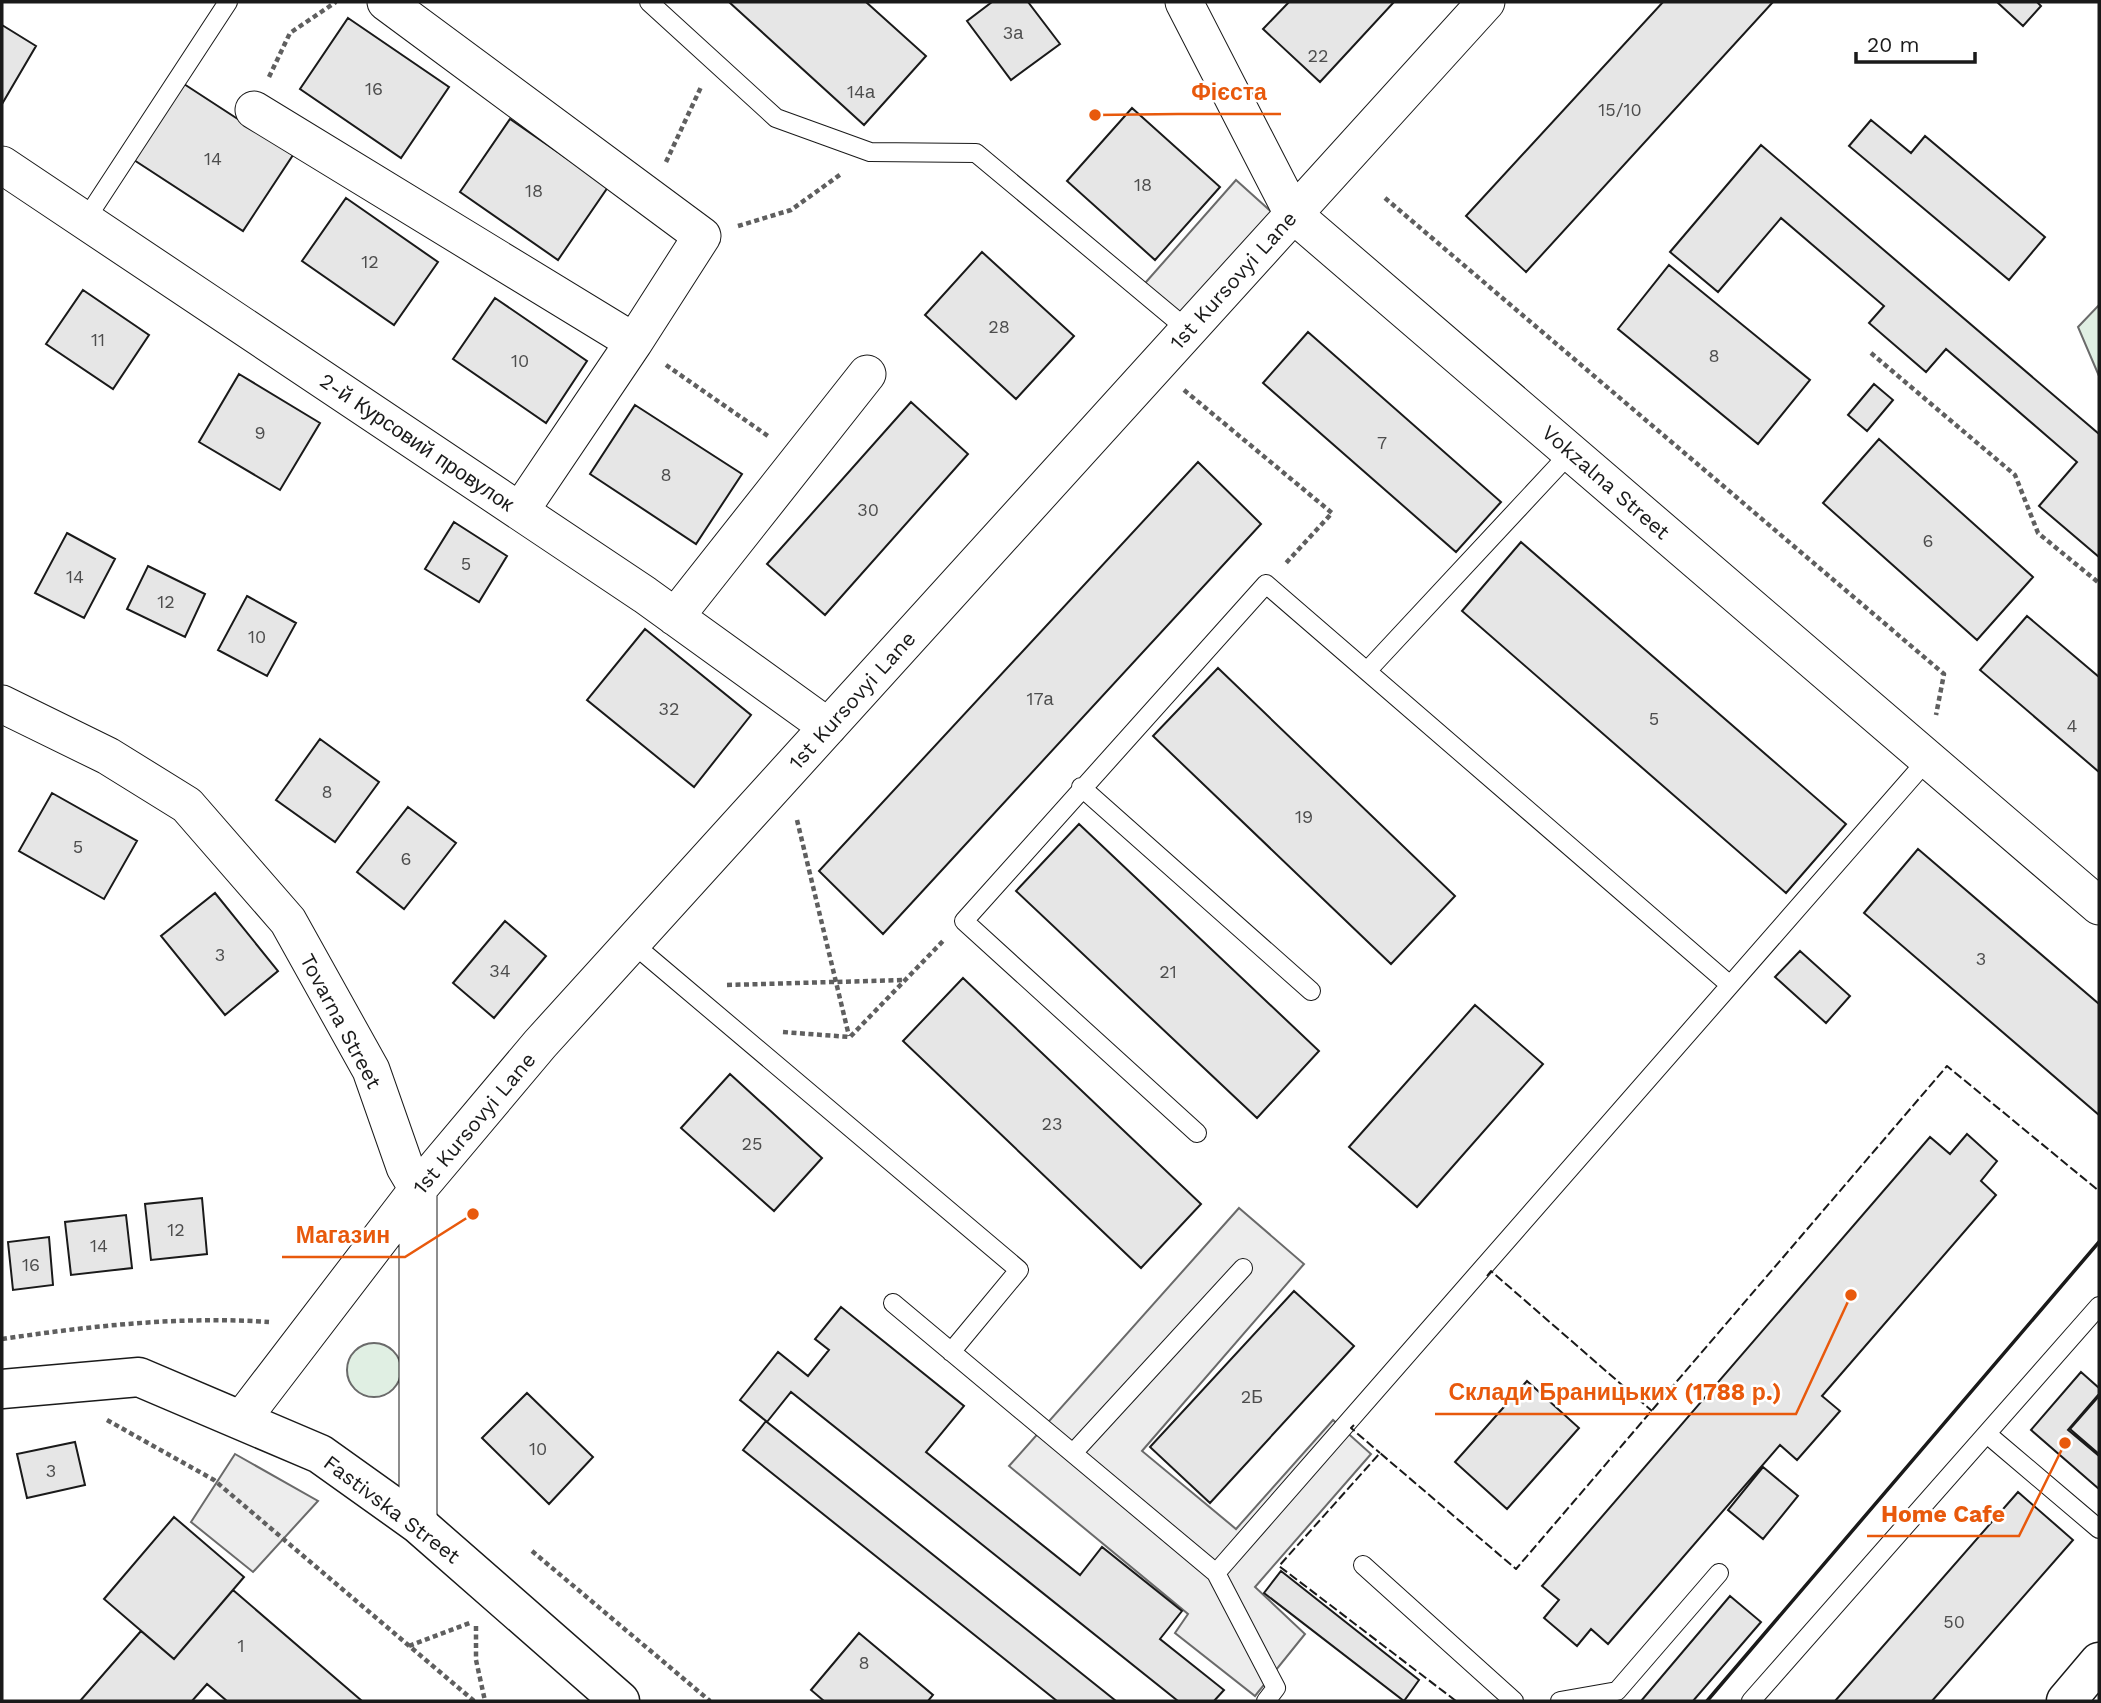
<svg xmlns="http://www.w3.org/2000/svg" width="2101" height="1703" font-family="'Work Sans',sans-serif">
<style>
.green{fill:#e0efe3;stroke:#6a6a6a;stroke-width:2}
.parking{fill:#ededed;stroke:#6a6a6a;stroke-width:2}
.building{fill:#e6e6e6;stroke:#1a1a1a;stroke-width:2}
.lines{fill:none;stroke-linecap:round;stroke-linejoin:round}
.lane-casing{stroke:#1a1a1a;stroke-width:20}
.street-casing{stroke:#1a1a1a;stroke-width:39}
.secondary-casing{stroke:#1a1a1a;stroke-width:41}
.path{stroke:#5f5f5f;stroke-width:4.5;stroke-dasharray:5 3.5;stroke-linecap:butt}
.lane{stroke:#fff;stroke-width:18}
.street{stroke:#fff;stroke-width:37}
.secondary{stroke:#fff;stroke-width:38}
.fence{stroke:#1a1a1a;stroke-width:2;stroke-dasharray:9 3.5;stroke-linecap:butt}
.wall{stroke:#1a1a1a;stroke-width:3.5}
.labels{text-anchor:middle;dominant-baseline:central;stroke-width:5;stroke-linejoin:round;paint-order:stroke}
.number-label{font-size:18px;fill:#4d4d4d}
.street-label{font-size:21px;fill:#1a1a1a;stroke:#fff}
.leader{fill:none;stroke:#e8590c;stroke-width:2.5}
.callout-dot{fill:#e8590c;stroke:#fff;stroke-width:2.5}
.callout-label{font-size:23px;text-anchor:middle;font-weight:bold;fill:#e8590c;stroke:#fff;stroke-width:5;stroke-linejoin:round;paint-order:stroke}
</style>
<rect width="100%" height="100%" fill="#fff"/>
<path class="green" d="M2099,305V376L2078,327Z
M347 1370a27 27 0 1 1 54 0a27 27 0 1 1-54 0Z"/>
<path class="parking" d="M1236,180L1285,224L1188,330L1139,290Z
M1239,1208L1304,1264L1142,1451L1236,1529L1333,1420L1371,1454L1255,1587L1305,1634L1255,1696L1175,1633L1188,1614L1009,1466Z
M235,1454L318,1501L253,1572L191,1522Z"/>
<path class="building" d="M729,2H866L926,56L864,125Z
M992,2H1028L1060,44L1011,80L967,21Z
M1289,2H1394L1320,82L1263,29Z
M1663,2H1773L1526,272L1466,216Z
M1997,2H2037L2041,6L2023,26Z
M348,18L449,87L401,158L300,89Z
M2,25L36,46L2,104Z
M184,84L293,155L243,231L134,160Z
M1132,108L1220,187L1155,260L1067,181Z
M510,119L608,187L558,260L460,192Z
M1871,120L1911,153L1925,136L2045,237L2009,280L1849,146Z
M1761,145L2099,434V557L2039,506L2077,462L1946,349L1926,372L1869,323L1884,306L1781,218L1718,292L1670,252Z
M346,198L438,262L394,325L302,261Z
M982,252L1074,336L1016,399L925,315Z
M1669,265L1810,380L1758,444L1618,329Z
M83,290L149,335L113,389L46,344Z
M495,298L587,361L546,423L453,359Z
M1308,332L1501,502L1456,552L1263,383Z
M239,374L320,423L280,490L199,442Z
M1874,384L1893,400L1867,431L1848,415Z
M911,402L968,454L825,615L767,564Z
M635,405L742,474L696,544L590,474Z
M1879,439L2033,577L1977,640L1823,503Z
M1198,462L1261,524L883,934L819,871Z
M454,522L507,556L479,602L425,569Z
M67,533L115,559L84,618L35,593Z
M1521,542L1846,824L1786,893L1462,611Z
M148,566L205,594L185,637L127,609Z
M247,596L296,623L267,676L218,650Z
M2027,616L2099,677V772L1980,670Z
M645,629L751,715L694,787L587,700Z
M1218,668L1455,896L1391,964L1153,736Z
M320,739L379,782L335,842L276,800Z
M52,793L137,841L104,899L19,851Z
M408,807L456,843L404,909L357,872Z
M1079,824L1319,1051L1257,1118L1016,891Z
M1918,849L2099,1004V1115L1864,913Z
M215,893L278,971L225,1015L161,936Z
M505,921L546,956L494,1018L453,983Z
M1800,951L1850,996L1826,1023L1775,977Z
M963,978L1201,1204L1141,1268L903,1041Z
M1475,1005L1543,1064L1417,1207L1349,1147Z
M730,1074L822,1158L774,1211L681,1128Z
M1967,1134L1997,1161L1981,1181L1996,1195L1822,1396L1840,1411L1797,1460L1780,1445L1608,1644L1591,1629L1577,1646L1544,1618L1559,1600L1542,1586L1930,1137L1950,1154Z
M202,1198L207,1254L151,1260L145,1204Z
M126,1215L132,1268L71,1275L65,1222Z
M49,1237L53,1285L13,1290L8,1242Z
M1294,1291L1354,1346L1210,1503L1150,1447Z
M841,1307L964,1406L926,1452L1080,1575L1102,1547L1182,1611L1160,1639L1224,1690L1214,1701H1178L791,1392L767,1422L1116,1701H1057L743,1450L766,1421L740,1400L778,1352L808,1376L829,1350L815,1339Z
M2081,1372L2099,1388V1394L2068,1430L2099,1456V1489L2031,1430Z
M1527,1381L1579,1428L1507,1509L1455,1462Z
M527,1393L593,1457L549,1504L482,1438Z
M2099,1396V1454L2070,1429Z
M75,1442L85,1485L27,1498L17,1454Z
M1763,1467L1798,1496L1763,1539L1728,1510Z
M2018,1492L2073,1540L1932,1701H1835Z
M174,1517L244,1577L174,1659L104,1599Z
M1281,1571L1419,1680L1404,1701L1264,1593Z
M233,1590L362,1701H227L207,1684L192,1701H80L141,1631L174,1659Z
M1730,1596L1761,1622L1693,1701H1641Z
M859,1633L933,1695L928,1701H824L811,1690Z"/>
<g class="lines">
<defs>
<path id="lane" d="M649,2L776,118L870,152L976,153L1188,330
M86,219L228,2
M1367,671L1571,452
M1081,787L1311,991
M632,943L1019,1270L951,1352
M1197,1133L964,921L1266,584L1730,985
M893,1303L1216,1573L1276,1688L1266,1701
M1987,1434L2099,1529
M1073,1453L1243,1268
M1363,1565L1514,1701
M1216,1573L1928,759
M1560,1701L1617,1691L1719,1573
M1751,1701L2099,1306"/>
<path id="street" d="M386,2L702,236L634,342
M1184,2L1293,214L2099,906
M254,110L634,342L520,511
M2,165L645,595L828,727
M675,617L867,374
M2,704L108,756L187,805L288,921L371,1070L405,1167L418,1189V1524
M242,1419L418,1189L540,1044L1486,2"/>
<path id="secondary" d="M2,1389L139,1377L320,1454L418,1524L620,1701
M2066,1701L2099,1662"/>
</defs>
<use href="#lane" class="lane-casing"/>
<use href="#street" class="street-casing"/>
<use href="#secondary" class="secondary-casing"/>
<path class="path" d="M269,77L290,33L336,2
M666,162L701,87
M1385,198L1944,674L1936,715
M738,226L791,210L841,174
M1871,353L2015,475L2038,533L2099,583
M666,365L768,436
M1184,390L1332,513L1286,563
M797,820L849,1036
M727,985L904,980
M783,1032L850,1037L943,941
M2,1339C90,1326 180,1316 269,1322
M107,1420L214,1480L474,1701
M532,1551L710,1701
M476,1626V1660L485,1701
M409,1646L472,1622"/>
<use href="#lane" class="lane"/>
<use href="#street" class="street"/>
<use href="#secondary" class="secondary"/>
<path class="fence" d="M1487,1276L1491,1271L1652,1411
M1354,1425L1351,1428L1380,1453
M1456,1701L1279,1566L1380,1453L1516,1569L1947,1066L2099,1191
M1707,1701L2099,1242"/>
<path class="wall" d="M1707,1701L2099,1242"/>
</g>
<g class="labels">
<g class="number-label">
<text x="1013" y="32">3а</text>
<text x="1318" y="55">22</text>
<text x="374" y="88">16</text>
<text x="861" y="91">14а</text>
<text x="1620" y="109">15/10</text>
<text x="213" y="158">14</text>
<text x="1143" y="184">18</text>
<text x="534" y="190">18</text>
<text x="370" y="261">12</text>
<text x="999" y="326">28</text>
<text x="98" y="339">11</text>
<text x="1714" y="355">8</text>
<text x="520" y="360">10</text>
<text x="260" y="432">9</text>
<text x="1382" y="442">7</text>
<text x="666" y="474">8</text>
<text x="868" y="509">30</text>
<text x="1928" y="540">6</text>
<text x="466" y="563">5</text>
<text x="75" y="576">14</text>
<text x="166" y="601">12</text>
<text x="257" y="636">10</text>
<text x="1040" y="698">17а</text>
<text x="669" y="708">32</text>
<text x="1654" y="718">5</text>
<text x="2072" y="725">4</text>
<text x="327" y="791">8</text>
<text x="1304" y="816">19</text>
<text x="78" y="846">5</text>
<text x="406" y="858">6</text>
<text x="220" y="954">3</text>
<text x="1981" y="958">3</text>
<text x="500" y="970">34</text>
<text x="1168" y="971">21</text>
<text x="1052" y="1123">23</text>
<text x="752" y="1143">25</text>
<text x="176" y="1229">12</text>
<text x="99" y="1245">14</text>
<text x="31" y="1264">16</text>
<text x="1252" y="1396">2Б</text>
<text x="538" y="1448">10</text>
<text x="51" y="1470">3</text>
<text x="1954" y="1621">50</text>
<text x="241" y="1645">1</text>
<text x="864" y="1662">8</text>
</g>
<g class="street-label">
<text transform="translate(1233 280) rotate(-48)">1st Kursovyi Lane</text>
<text transform="translate(417 442) rotate(34)">2-й Курсовий провулок</text>
<text transform="translate(1606 482) rotate(41)">Vokzalna Street</text>
<text transform="translate(852 700) rotate(-48)">1st Kursovyi Lane</text>
<text transform="translate(341 1021) rotate(62)">Tovarna Street</text>
<text transform="translate(474 1123) rotate(-50)">1st Kursovyi Lane</text>
<text transform="translate(392 1509) rotate(37)">Fastivska Street</text>
</g>
</g>
<path class="leader" d="M1095 115L1178 114H1281M473 1214L405 1257H282M1851 1295L1796 1414H1435M2065 1443L2019 1536H1867"/>
<g class="callout-dot">
<circle cx="1095" cy="115" r="7"/>
<circle cx="473" cy="1214" r="7"/>
<circle cx="1851" cy="1295" r="7"/>
<circle cx="2065" cy="1443" r="7"/>
</g>
<g class="callout-label">
<text x="1229" y="100">Фієста</text>
<text x="343" y="1243">Магазин</text>
<text x="1615" y="1400">Склади Браницьких (1788 р.)</text>
<text x="1943" y="1522">Home Cafe</text>
</g>
<rect width="2101" height="1703" fill="none" stroke="#1a1a1a" stroke-width="7"/>
<path d="M1856 52v10h119v-10" fill="none" stroke="#1a1a1a" stroke-width="3.5"/>
<text x="1867" y="52" font-size="21" fill="#1a1a1a" stroke="#ffffff" stroke-width="5" paint-order="stroke">20 m</text>
</svg>
